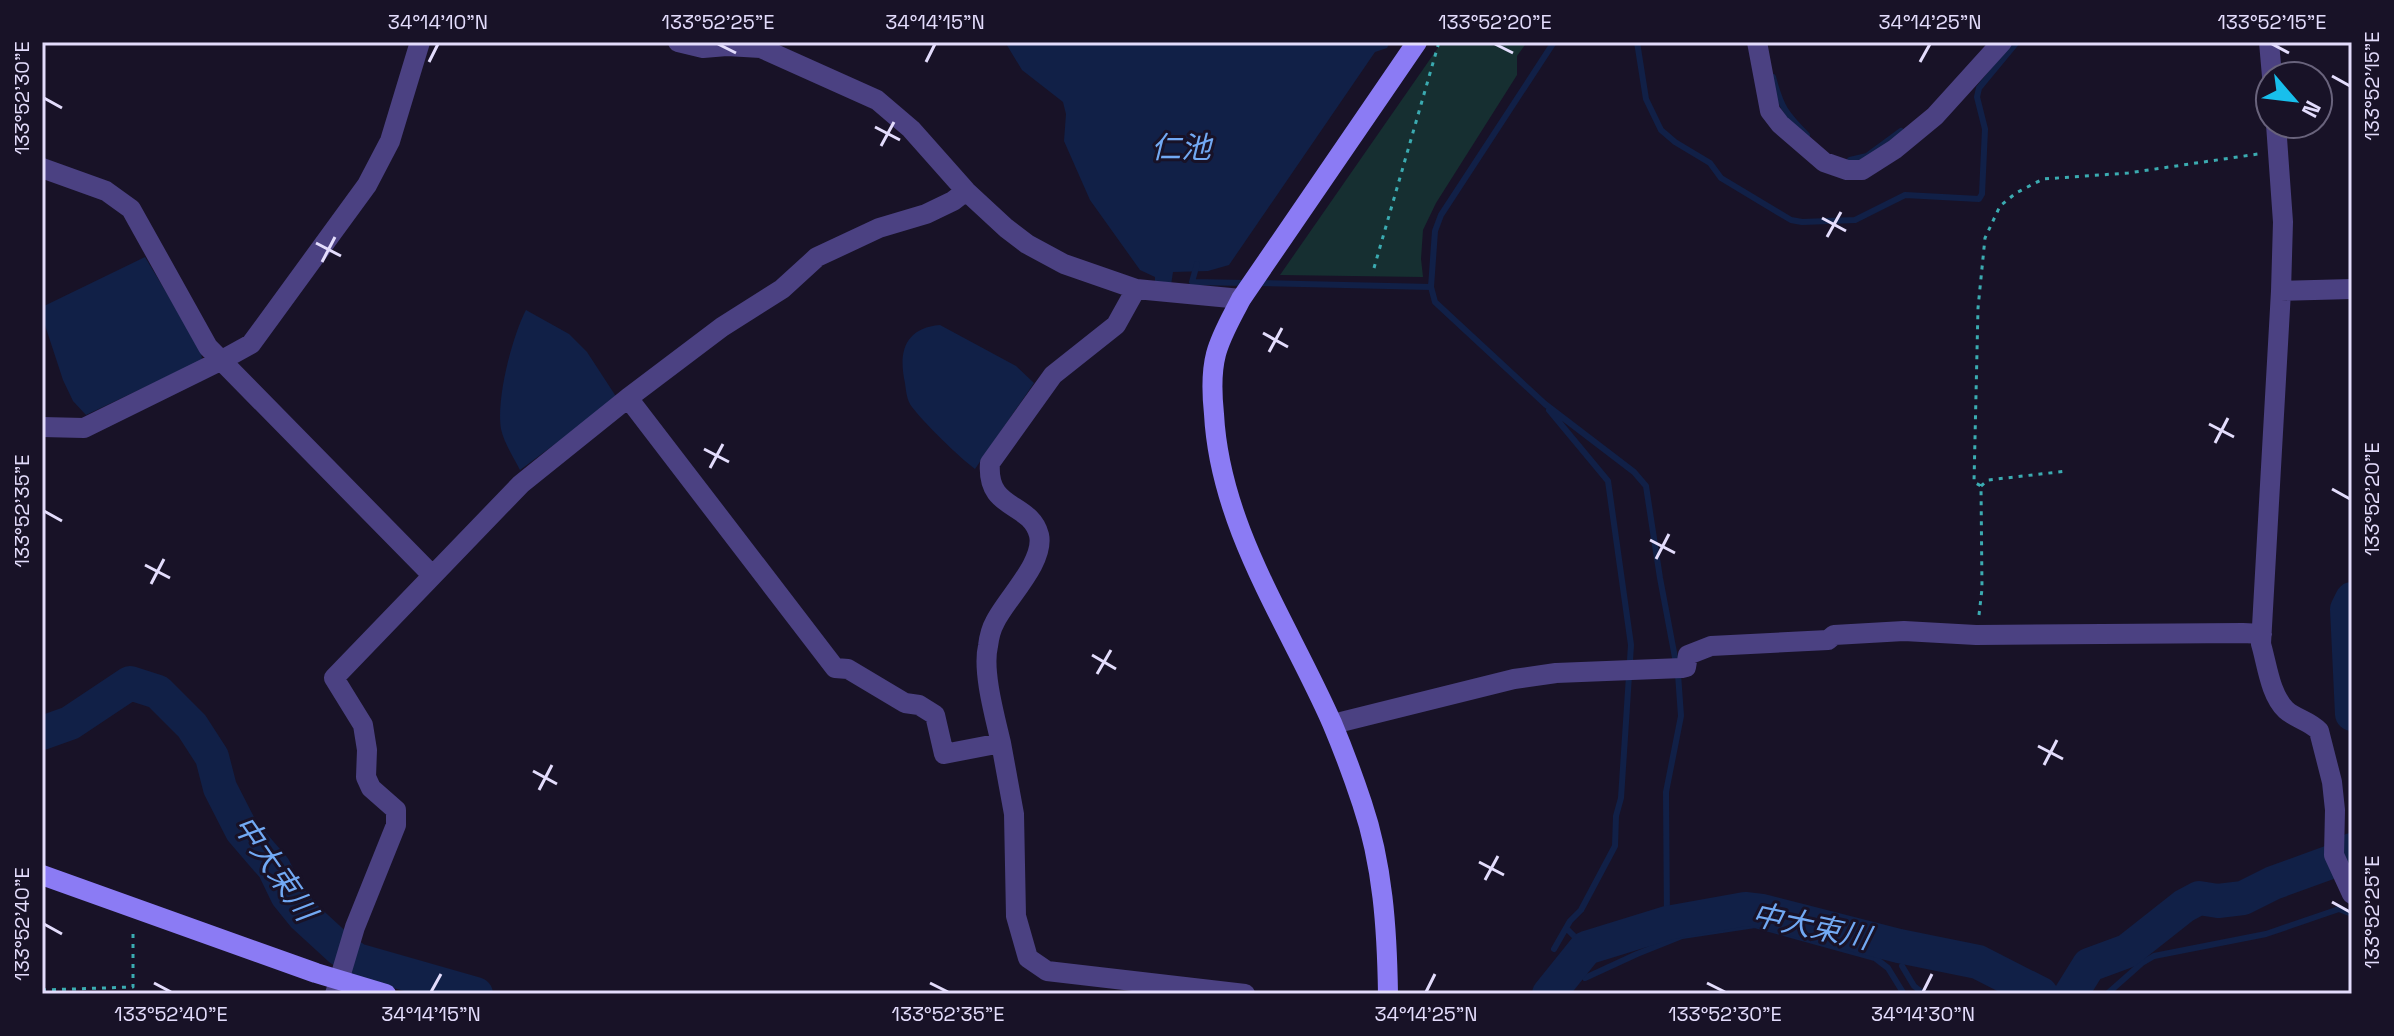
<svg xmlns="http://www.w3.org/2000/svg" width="2394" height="1036" font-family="'Space Grotesk','Noto Sans JP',sans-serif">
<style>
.green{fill:#162f31}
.water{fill:#112047}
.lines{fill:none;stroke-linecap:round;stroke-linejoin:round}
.stream{stroke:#112047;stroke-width:6}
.river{stroke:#112047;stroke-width:34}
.path{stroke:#3babb1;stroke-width:3;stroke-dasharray:4 6;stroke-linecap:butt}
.street{stroke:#4b4182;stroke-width:20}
.secondary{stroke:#8b7bf4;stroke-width:20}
.ticks{fill:none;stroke:#e3dcfc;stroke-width:3}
.labels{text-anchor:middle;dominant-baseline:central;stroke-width:6;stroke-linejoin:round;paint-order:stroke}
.water-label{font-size:30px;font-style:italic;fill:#72a9f3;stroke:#181227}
.neatline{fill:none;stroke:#e3dcfc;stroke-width:3}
.ticks-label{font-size:20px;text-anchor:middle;fill:#e3dcfc}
</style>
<rect width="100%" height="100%" fill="#181227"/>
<path class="green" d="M1442,42H1527L1517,56V75L1436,203L1423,230L1421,259L1423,277L1280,275Z"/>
<path class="water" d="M1005,42H1390L1387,48L1375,52L1229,265L1208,271L1173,272L1171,285L1155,284V277L1140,270L1090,200L1064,141L1066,114L1063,102L1022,70Z
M145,257L201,350L202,360L86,415L73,401L63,380L42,316V307Z
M526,310L569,334L587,352L617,398L520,470C514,458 504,443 501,429C496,399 512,337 526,310Z
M940,325L1016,366L1034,383L975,469C958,456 925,424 912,407C907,401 906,391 905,383C898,352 905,328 940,325Z"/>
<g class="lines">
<path class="stream" d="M1637,42L1646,99L1661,130L1675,142L1710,163L1721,178L1791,220L1802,222L1855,220L1905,195L1979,199L1982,194L1985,129L1977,97L1979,88L2017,42
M1773,77C1781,107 1785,113 1807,135
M1850,160L1867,156L1901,131
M1197,264L1192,282L1246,283
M1257,283L1431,287L1435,302L1545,404L1634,472L1646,486L1660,578L1676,663
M1431,287L1435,231L1441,215L1554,42
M1549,410L1608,481L1631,645L1621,798L1616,816L1615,846L1581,910L1570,921L1554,949
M1667,923L1666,792L1681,716L1678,674
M1566,928L1586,948
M1902,966L1914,986L1924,994
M1585,978L1637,954L1682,936L1755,925L1875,958L1888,968L1904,994
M2107,994L2142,963L2154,956L2266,934L2339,909L2352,914"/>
<path class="river" d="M2352,599L2347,609L2352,714
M42,733L70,723L130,683L158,692L192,726L212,757L220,788L242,831L274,868L287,895L304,916L340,949L357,960L476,994
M1549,994L1586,948L1667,923L1745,909L1762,911L1899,946L1978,962L2041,994
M2071,994L2089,965L2127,951L2184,906L2199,898L2218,901L2243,898L2273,883L2350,855L2352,850"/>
<path class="path" d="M1374,268L1439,42
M1981,486L1988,480L2067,471
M1979,615L1982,589L1981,486L1974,482L1978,308L1985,238L2000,206L2016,193L2043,179L2128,173L2258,154
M42,990L133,987V930"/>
<path class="street" d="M678,42L703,48L727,46L761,48L877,100L911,129L966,191L1006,228L1027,244L1064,264L1136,289L1241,299
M1757,42L1770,111L1780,124L1824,162L1847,170H1862L1895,149L1935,116L2002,42
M2269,42L2272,76
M2276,124L2283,222L2281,291
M42,168L106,191L131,209L208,347L432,575
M2352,289L2281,291L2261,644C2267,664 2270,695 2286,710C2296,719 2310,721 2319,731L2332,782L2335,810L2334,855L2352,894
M628,398L835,668L848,669L905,703L919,705L935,715L944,754L1001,743L1014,814L1016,916L1028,958L1047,971L1245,994
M42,427L84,428L222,360L251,344L367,185L390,141L420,42
M1333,724L1514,679L1556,673L1682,668L1686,667L1688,655L1711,646L1828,640L1834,635L1904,631L1976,635L2243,633L2262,634
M1001,743C995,717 982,671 988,646C989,638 991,629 995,622C1006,599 1045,562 1039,535C1030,501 986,511 990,463L1053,375L1116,325L1136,289
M335,994L355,927L396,825V810L371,788L366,777L367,750L363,725L334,678L521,484L628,398L722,327L782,289L817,257L879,228L926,214L953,201L966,191"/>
<path class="secondary" d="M42,875L316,973L386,994
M1388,994C1387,929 1383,865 1362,803C1353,776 1343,749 1332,723C1288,623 1220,527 1214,414C1212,395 1211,373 1216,354C1221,335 1232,317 1241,299L1417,42"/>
</g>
<path class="ticks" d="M718,44L736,53M1495,44L1513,53M2272,44L2289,53M429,62L438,44M926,62L935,44M1920,62L1930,44M2332,76L2350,86M44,98L62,108M875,127L900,140M881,146L894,122M1822,218L1846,231M1827,237L1841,212M316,243L341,256M322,262L335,237M1263,333L1288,347M1269,352L1282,328M2209,424L2234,437M2215,443L2228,418M704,449L729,462M710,468L723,444M2332,489L2350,499M44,511L62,521M1650,540L1675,553M1656,559L1669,534M145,565L170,578M151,584L164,559M1092,655L1116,669M1097,674L1111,650M2038,746L2063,759M2044,765L2057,740M533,771L557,784M539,790L552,765M1479,862L1504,875M1485,880L1498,856M2332,902L2350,912M44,924L62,934M154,983L171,992M930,983L948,992M1707,983L1725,992M431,992L441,974M1426,992L1435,974M1923,992L1932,974"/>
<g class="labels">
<g class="water-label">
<text x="1181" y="147">仁池</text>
<text transform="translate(275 868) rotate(55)">中大束川</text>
<text transform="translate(1811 926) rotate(12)">中大束川</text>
</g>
</g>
<rect width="2394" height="1036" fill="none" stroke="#181227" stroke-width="88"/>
<g transform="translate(2294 100) rotate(118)"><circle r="38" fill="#181227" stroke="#69637c" stroke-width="2"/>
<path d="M0-6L14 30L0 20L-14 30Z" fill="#18bfec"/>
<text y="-12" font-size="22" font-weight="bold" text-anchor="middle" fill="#e3dcfc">N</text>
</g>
<rect x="44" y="44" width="2306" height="948" class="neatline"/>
<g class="ticks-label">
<text x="438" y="29">34°14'10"N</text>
<text x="718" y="29">133°52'25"E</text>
<text x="935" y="29">34°14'15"N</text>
<text x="1495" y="29">133°52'20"E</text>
<text x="1930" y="29">34°14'25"N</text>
<text x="2272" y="29">133°52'15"E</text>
<text transform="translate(2372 86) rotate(-90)" y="7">133°52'15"E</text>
<text transform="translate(22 98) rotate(-90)" y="7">133°52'30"E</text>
<text transform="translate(2372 499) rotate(-90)" y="7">133°52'20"E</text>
<text transform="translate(22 511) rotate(-90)" y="7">133°52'35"E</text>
<text transform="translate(2372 912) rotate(-90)" y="7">133°52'25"E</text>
<text transform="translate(22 924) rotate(-90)" y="7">133°52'40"E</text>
<text x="171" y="1021">133°52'40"E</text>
<text x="431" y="1021">34°14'15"N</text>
<text x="948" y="1021">133°52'35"E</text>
<text x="1426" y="1021">34°14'25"N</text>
<text x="1725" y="1021">133°52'30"E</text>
<text x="1923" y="1021">34°14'30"N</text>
</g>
</svg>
